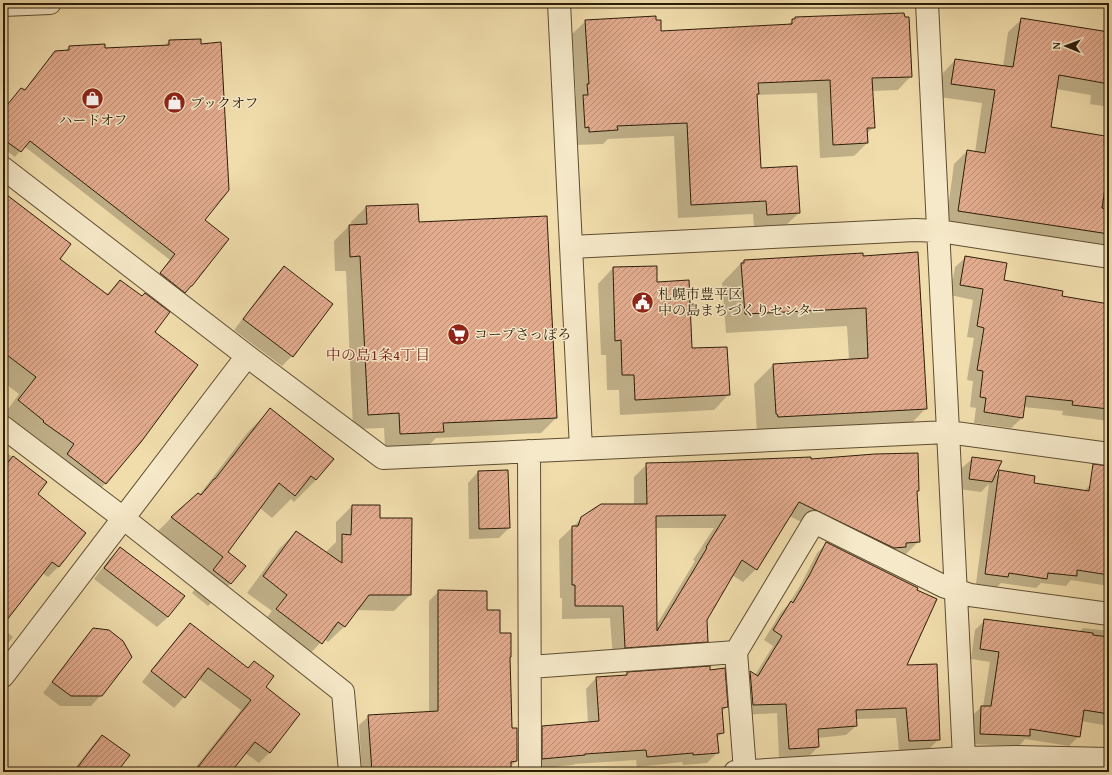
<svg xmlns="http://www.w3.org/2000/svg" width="1112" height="775" font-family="'Gentium Book Plus','Noto Serif JP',serif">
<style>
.shadow{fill:#0003;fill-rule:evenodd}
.building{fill:url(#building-hatch);stroke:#2d1d09;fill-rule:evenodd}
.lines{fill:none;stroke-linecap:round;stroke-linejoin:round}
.minor-casing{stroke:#5e4d32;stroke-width:24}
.minor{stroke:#f6e9c9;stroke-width:22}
.labels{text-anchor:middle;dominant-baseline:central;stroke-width:3;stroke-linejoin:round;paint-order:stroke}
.poi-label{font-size:14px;fill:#2d1d09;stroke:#f6e9c9;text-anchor:start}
.neighbourhood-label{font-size:15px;fill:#7a1f14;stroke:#f6e9c9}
</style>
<defs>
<pattern id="building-hatch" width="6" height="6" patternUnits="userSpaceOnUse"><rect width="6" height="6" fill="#e3ac8f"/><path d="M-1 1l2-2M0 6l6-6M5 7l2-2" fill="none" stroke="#b88b73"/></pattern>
</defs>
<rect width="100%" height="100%" fill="#f1ddac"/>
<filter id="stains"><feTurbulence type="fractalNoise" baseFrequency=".005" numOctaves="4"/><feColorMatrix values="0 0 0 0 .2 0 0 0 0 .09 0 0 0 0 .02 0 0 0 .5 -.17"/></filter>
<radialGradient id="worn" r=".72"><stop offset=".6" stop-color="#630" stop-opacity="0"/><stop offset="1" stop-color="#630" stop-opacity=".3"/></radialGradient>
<path class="shadow" d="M795,18L911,76L898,90L872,91L874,127L866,134L867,143L854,156L820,158L817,93L756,95L760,169L799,213L785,226L754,228L753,214L678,218L674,136L608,139L603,144L576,145L574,98L576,96L572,34L586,21L660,32L787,26Z
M1021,20L1109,33V107L1090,104L1091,95L1056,89L1050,128L1109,137V251L946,223L954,164L967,151L975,153L982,103L939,97L943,73L955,60L1003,67L1008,32Z
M169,41L203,220L185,292L180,297L156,279L170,260L24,146L15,157L3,148V111L21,89L24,91L55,52L65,51L69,47L104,49L164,46Z
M3,194L58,260L106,295L120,281L153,332L140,441L105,484L88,501L3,419V416L19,394L3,382Z
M366,207L418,223L556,418L541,433L436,438L428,446L385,448L384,428L353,429L346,271H335L334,241L349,226H351V222Z
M862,257L926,408L907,428L757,433L754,384L773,365L849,360L847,326L726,333L722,283L744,260Z
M966,257L1003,281L1061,297L1109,305V421L1062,415L1063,411L1023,407L1022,418L1011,428L974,423L976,408L970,407L973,381L967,380L974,338L967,337L973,300L950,295L955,267Z
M284,267L292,356L282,366L234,330L274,277Z
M656,267V283L691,349L729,394L714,410L620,415L619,390H607L606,355H601L598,284L613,268Z
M270,410L316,480L294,502L291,499L272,518L260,508L226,552L244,566L230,584L208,606L192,593L202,580L149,540L171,518L198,494H200L248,432Z
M3,450L46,482L36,494L84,533L58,567L48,577L42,573L3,624Z
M973,458L993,478L1000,472L1033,484L1084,491L1091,484L1109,487V586L1071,580L1066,586L1041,583L1036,588L1001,583L997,587L976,584L989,484L981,492L959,489L962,468Z
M810,460L918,490L916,492L919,541L906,554L897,555L881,560L789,516L756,569L743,582L732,575L706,619L707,641L694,654L613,660L610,618L562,619V598H560L559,540L582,518L634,505V477L647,464ZM655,528H714L693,560L695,561L656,626Z
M507,471L509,528L499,538L469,539L468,483L478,472Z
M352,506L379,519L410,595L394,611L356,610L344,627L328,642L324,639L305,659L261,625L272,611L247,593L280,548L296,532L327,554V551L336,542V522Z
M827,543L905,666L939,739L929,749L899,751L896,718L856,719V726L846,735L818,738V747L808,757L779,758L777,713L743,715L741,682L750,673L755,675L773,646L764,640L781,612L788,605L801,584L817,553Z
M120,548L183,596L168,617L157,627L94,579L110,558Z
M439,591L486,611L499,634L509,658L511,730L516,761L510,767V770L508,772H362L359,725L369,716L429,712V601Z
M985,620L1079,632L1083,628L1109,631V726L1081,721L1079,736L1069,746L1025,739L1019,746L970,744L971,717L981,707H983L990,662L971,659L975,630Z
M190,624L247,669L254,662L265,687L299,714L269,753L259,763L245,753L230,772H192L241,710L199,679L184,697L174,708L142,682L180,634Z
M3,629L13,637L3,650Z
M94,629L101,695L91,706H60L43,693L83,640Z
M627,673L727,707L721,712L722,733L716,739L718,752L707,763L683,765L682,762L637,767L636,760L575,764L573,765L532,769V737L543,727L588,723L586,689L596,678L624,676Z
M102,736L116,772H72L92,746Z
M65,768L70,772H61Z"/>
<path class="building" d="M904,13L905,17H909L912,77L872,78L875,128H867L868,143L833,145L830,80L758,83L759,94H757L761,168L797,166L800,213L767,215L766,201L691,205L687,123L617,126L618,130L589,132V127L585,128L583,95H588L587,84H589L585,20L656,16V20H661V31L792,24V19H795V17Z
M1021,18L1109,32V84L1059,75L1051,127L1105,136L1104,143L1109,144V163L1102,208L1109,210V234L958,211L967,150L985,153L995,90L951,84L955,59L1013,67Z
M201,39V44L221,42L229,190L205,220L229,239L192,286H191L185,293L160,273L175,254L30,141L21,152L3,139V110L21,88L25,90L55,51L69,50V46L105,44V48L169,45V40Z
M3,192L71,244L60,259L108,295L120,280L142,296L145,293L170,312L155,332L198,365L141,442L106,484L67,454L74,444L43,422L44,421L18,400L36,377L3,352Z
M418,204L419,222L547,216L557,418L443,423L444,432L400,434L399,413L368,415L360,256L350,257L349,225L367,224L366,206Z
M918,252L927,409L778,417L777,414H776L773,364L868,358L866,308L745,314L741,263H744V260L863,253V256Z
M965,256L1007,263L1004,280L1063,291L1062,296L1109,304V409L1072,405L1073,401L1026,396L1023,418L984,412L986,398L980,397L983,371L977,370L984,328L977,326L983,289L960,285Z
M284,266L333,304L293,357L243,319Z
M657,266V282L689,280L692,348L727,347L730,395L635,400L634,375H622L621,340L615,341L613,267Z
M270,408L334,459L316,480L311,476L295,496L279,483L228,552L246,566L231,584L213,570L223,557L171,517L198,493L201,495L214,479H215Z
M918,453L919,491H917L920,542L906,543V547L894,548L799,502L757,570L742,560L707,620L708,642L625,648L623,606H575V585H572V526H578L581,517L601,504H647L646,463L686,462L811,457V459L875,454ZM726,515L706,547L707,548L657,631L656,516Z
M13,456L47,482L38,494L86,533L59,567L52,562L3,625V469Z
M972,457L1002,461L992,482L969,479Z
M1093,464L1109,466V575L1077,570V576L1048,573L1047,579L1009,573L1008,577L985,574L999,470L1035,476L1034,483L1089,491Z
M508,470L510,528L479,529L478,471Z
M352,505H380V518H412L411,595H369L345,627L338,622L322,644L276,609L287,595L263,576L296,531L342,563V534L351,535Z
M826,542L918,588L917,590L937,599L907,665L937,664L940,740L909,741L906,708L856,710L857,726L818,729L819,747L789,749L786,704L753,705L750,671L758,676L782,636L773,630L791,601L793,603L810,574Z
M120,547L185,596L168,617L104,568Z
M438,590L487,591V610H500V633H511V657H510L512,728H517V761L511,762V770L479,771V769H408V771L372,772L368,715L438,711Z
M984,619L1093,633V635L1109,637V714L1084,710L1080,737L1030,729V736L980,734L981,706H991L999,652L980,649Z
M190,623L248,668L254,661L274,676L266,687L300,714L270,753L255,742L231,772H194L251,700L208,668L185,698L151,671Z
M93,628L109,630L123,641L132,657L102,696H71L52,682Z
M710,666V670L725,668L728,707L722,708L724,733L717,734L719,753L693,755V753L647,757L646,750L585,754V755L542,759V726L599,721L596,677L627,675V672Z
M102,735L130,755L117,772H74Z"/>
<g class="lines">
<defs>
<path id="minor" d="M559,3L581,449
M927,3L964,758
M3,5L50,3
M3,168L247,356L383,458L948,432L1109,454
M571,247L915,230L939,231L1109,257
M3,427L123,518L343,692L350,772
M529,451L530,772
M530,667L736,652
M3,676L247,356
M745,771L736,652L814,522L943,586L970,595L1109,614
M735,772L964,758L1017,757L1109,759"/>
</defs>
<use href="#minor" class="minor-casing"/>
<use href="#minor" class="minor"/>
</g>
<defs>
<symbol id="shop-disc" viewBox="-11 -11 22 22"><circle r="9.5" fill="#8f2418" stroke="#f6e9c9"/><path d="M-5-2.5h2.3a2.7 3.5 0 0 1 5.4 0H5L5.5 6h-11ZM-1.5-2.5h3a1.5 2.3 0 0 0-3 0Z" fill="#fff"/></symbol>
<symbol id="civic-disc" viewBox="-11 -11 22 22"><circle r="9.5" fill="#8f2418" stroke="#f6e9c9"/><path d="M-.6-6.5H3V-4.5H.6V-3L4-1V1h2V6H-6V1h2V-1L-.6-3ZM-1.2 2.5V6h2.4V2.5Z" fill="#fff"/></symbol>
<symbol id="supermarket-disc" viewBox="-11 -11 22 22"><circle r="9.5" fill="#8f2418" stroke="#f6e9c9"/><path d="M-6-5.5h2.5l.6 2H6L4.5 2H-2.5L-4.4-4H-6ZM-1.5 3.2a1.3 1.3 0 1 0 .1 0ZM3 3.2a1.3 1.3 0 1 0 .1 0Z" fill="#fff"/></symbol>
</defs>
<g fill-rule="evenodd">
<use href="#shop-disc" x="80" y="86" width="25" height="25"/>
<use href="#shop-disc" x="162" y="90" width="25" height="25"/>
<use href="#civic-disc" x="630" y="290" width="25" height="25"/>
<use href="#supermarket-disc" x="446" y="322" width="25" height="25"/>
</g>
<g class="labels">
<g class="poi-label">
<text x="190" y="103">ブックオフ</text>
<text x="93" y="120" text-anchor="middle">ハードオフ</text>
<text x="658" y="294">札幌市豊平区<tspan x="658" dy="16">中の島まちづくりセンター</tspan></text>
<text x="474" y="334">コープさっぽろ</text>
</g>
<g class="neighbourhood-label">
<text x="378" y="354">中の島1条4丁目</text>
</g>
</g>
<rect width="1112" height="775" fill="none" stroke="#f1ddac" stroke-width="16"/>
<rect x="4" y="4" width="1104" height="767" fill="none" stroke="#2d1d09" stroke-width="2"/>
<rect x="8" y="8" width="1096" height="759" fill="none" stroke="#2d1d09"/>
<g transform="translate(1066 46) rotate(271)" stroke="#f6e9c9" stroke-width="3" paint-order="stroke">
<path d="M0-3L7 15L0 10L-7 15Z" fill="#2d1d09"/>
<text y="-6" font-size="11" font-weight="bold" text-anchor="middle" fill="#2d1d09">N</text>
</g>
<rect width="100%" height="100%" filter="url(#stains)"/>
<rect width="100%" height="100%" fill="url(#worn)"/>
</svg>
